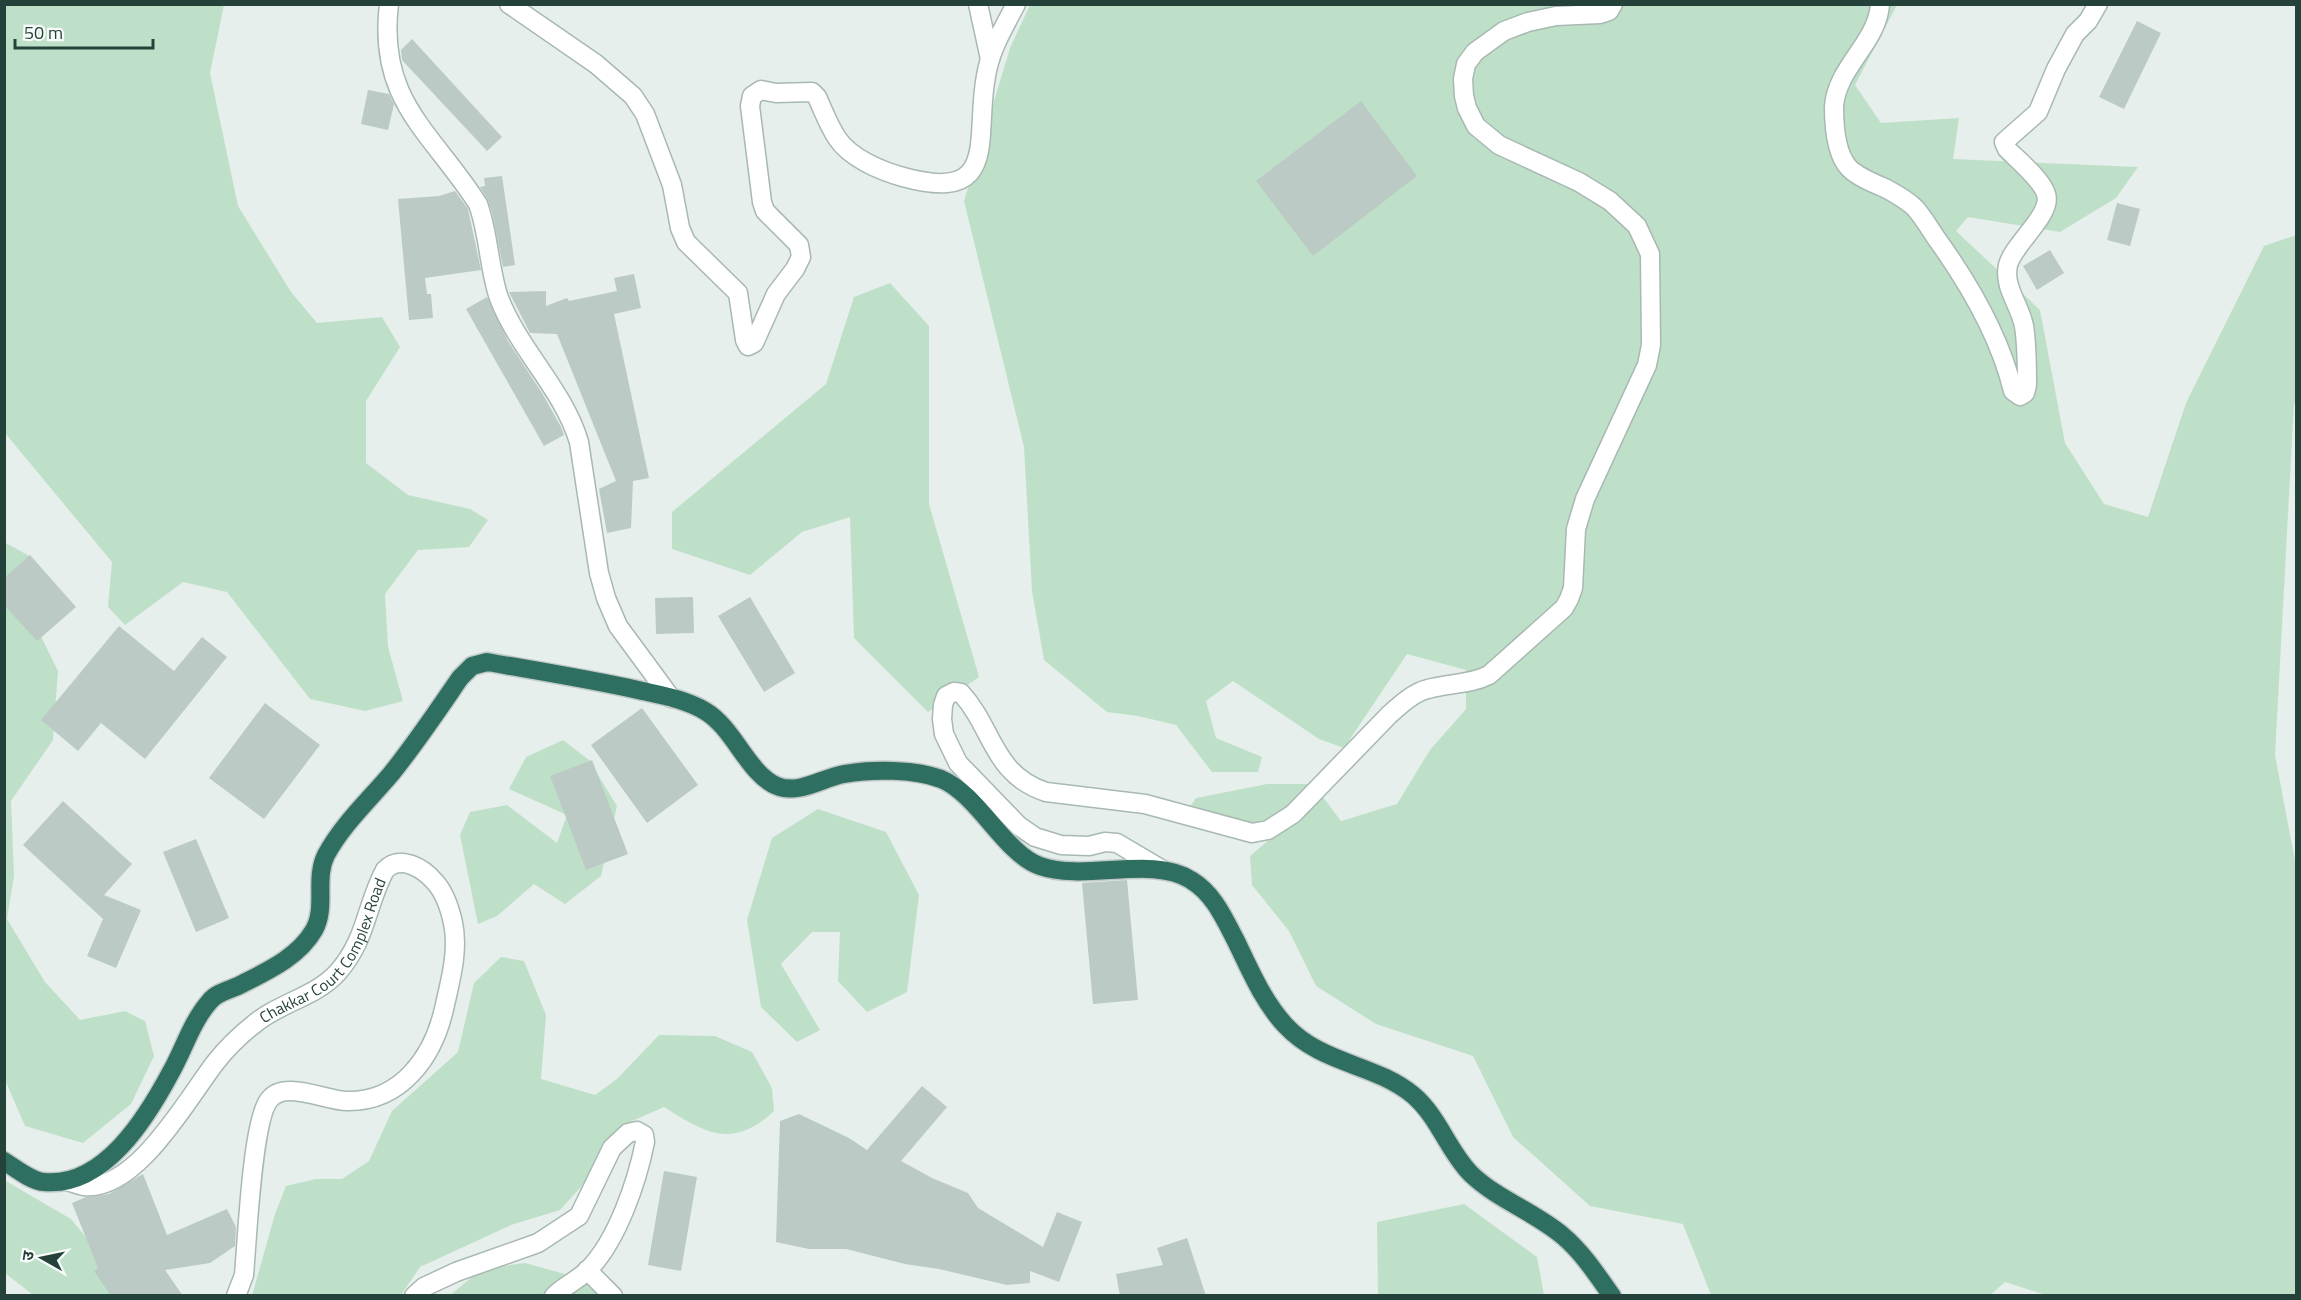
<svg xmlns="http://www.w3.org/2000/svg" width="2301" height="1300" font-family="'Titillium Web','Noto Sans Devanagari',sans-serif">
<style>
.green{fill:#bfe0c8}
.building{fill:#bbcac4}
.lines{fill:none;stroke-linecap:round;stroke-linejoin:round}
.minor-casing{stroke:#a8b8b2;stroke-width:21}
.highway-casing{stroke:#c2cac8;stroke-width:21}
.minor{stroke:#fff;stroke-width:18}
.highway{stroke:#2f6f62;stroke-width:18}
.labels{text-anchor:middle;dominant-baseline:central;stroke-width:4.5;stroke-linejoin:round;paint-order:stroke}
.street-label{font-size:16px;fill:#24423a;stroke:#f7fbf9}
</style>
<rect width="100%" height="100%" fill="#e6efeb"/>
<path class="green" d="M4,5H224L210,73L238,206L291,292L317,323L382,317L400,347L366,401V463L408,495L470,509L488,520L469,547L418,550L385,594L388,647L403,701L365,711L310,699L227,592L183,582L125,625L108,607L112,562L5,433Z
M1030,5H1897L1855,85L1881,123L1959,118L1953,159L2138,167L2116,198L2060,232L1968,217L1956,231L2040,310L2065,443L2104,504L2148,517L2186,403L2264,246L2296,235V400L2294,404L2275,755L2296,866V1295L2049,1296L2005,1282L1989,1296L1711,1295L1683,1224L1590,1206L1513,1137L1473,1056L1376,1024L1316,986L1289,931L1252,885L1250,856L1285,826L1234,828L1188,810L1196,798L1267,784H1313L1341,821L1397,804L1430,750L1466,709V670L1407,654L1344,748L1319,739L1233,681L1206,701L1216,738L1262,757L1258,772H1212L1176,725L1138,716L1107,712L1044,660L1032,591L1024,447L964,201L1010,48Z
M890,283L929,326V504L979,677L928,712L854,638L850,517L802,532L750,575L672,549V512L826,384L854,297Z
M4,542L33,558L28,610L58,671L53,740L11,801L14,876L7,919L45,982L80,1020L125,1011L145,1021L154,1056L131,1104L83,1143L25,1126L5,1080Z
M563,740L589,760L617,806L601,876L565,904L534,884L497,916L478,924L460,835L470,812L507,805L557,843L567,815L509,789L526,757Z
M818,809L886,832L919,895L907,992L867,1012L838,981L840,932H812L781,964L820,1030L797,1042L761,1007L747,920L772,838Z
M501,957L524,961L546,1015L541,1079L595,1095L617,1079L659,1035L715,1036L752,1052L772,1088L774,1111C733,1150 705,1133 664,1107L632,1121L598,1168L560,1210L511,1225L420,1267L401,1295L252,1296L275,1214L286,1186L316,1179H342L369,1161L392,1111L458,1052L474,983Z
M4,1180L71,1219L129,1290L125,1295H33L5,1273Z
M1464,1204L1537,1257L1544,1295H1378L1377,1222Z
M525,1263L601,1284L603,1296H449L482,1269Z"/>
<path class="building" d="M2137,21L2161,33L2124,109L2099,97Z
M412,39L502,137L487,151L402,60L401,50Z
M368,90L389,94L394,104L388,130L361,124Z
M1361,101L1417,176L1313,256L1256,181Z
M502,176L515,265L503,267L492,212L487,198L480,187L485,186L484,178Z
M455,191L468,209L481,270L425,278L427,294H431L433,318L409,320L398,199L439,196Z
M2117,203L2140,209L2130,246L2107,240Z
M2050,250L2064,273L2037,290L2023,266Z
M634,274L641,308L614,314L649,478L633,481L631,528L607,533L599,489L616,481L557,334L530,333L509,292L546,291V306L567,298L569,301L617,291L614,278Z
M487,297L508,341L542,393L561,427L564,435L544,446L466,309Z
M30,555L76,607L37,641L4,605V578Z
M693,597L694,633L656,634L655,598Z
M750,597L795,673L764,692L718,616Z
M119,626L174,671L202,637L227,657L145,759L101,723L78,751L41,720Z
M265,703L320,745L264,819L209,778Z
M642,708L698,785L647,823L591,745Z
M592,760L628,854L586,870L550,776Z
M63,801L132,864L104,895L141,910L116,968L87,956L103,919L23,845Z
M196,839L229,918L196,932L163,852Z
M1127,880L1138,1000L1093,1004L1082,883Z
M922,1086L947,1107L901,1161L932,1178L968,1193L978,1208L1043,1247L1057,1212L1082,1222L1059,1282L1030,1271V1283L1007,1285L939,1269L905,1264L846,1249H809L776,1242L780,1121L799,1114L849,1138L867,1150Z
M664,1171L697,1177L681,1271L648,1265Z
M143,1174L167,1235L227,1209L236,1227L235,1246L210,1263L165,1270L183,1296H111L94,1271L98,1268L72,1203L86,1197L109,1194Z
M1187,1238L1206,1296H1120L1116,1274L1163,1265L1157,1248Z"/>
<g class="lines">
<defs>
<g id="minor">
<path d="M389,4C377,101 432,132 478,204C489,234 489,270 499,298C519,350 563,389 579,442L599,573L606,598L618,626L671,698"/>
<path d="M509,4L596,64L633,96L645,114L672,185L680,228L686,242L738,293L745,340L748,346L754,343L776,294L795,269L801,257L799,245L765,211L762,202L750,106L752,96L761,90L776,93L812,92L817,97C823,110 829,126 837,138C850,158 881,171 903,177C1001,204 974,138 986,76C990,50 1004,27 1016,4"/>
<path d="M978,4L990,59"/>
<path d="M1880,4C1878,42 1836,68 1834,107C1834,126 1836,154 1849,168C1858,177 1873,183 1885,188C1896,194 1906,199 1915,208C1924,218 1931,231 1939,242C1971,287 2000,337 2013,391L2020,396L2025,393L2027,385C2027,366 2027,345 2024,326C2020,305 2003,287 2008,265C2014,243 2053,214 2046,194C2042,180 2018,160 2007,149L2004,142L2038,112L2056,69L2075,34L2088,21L2098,4"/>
<path d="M1161,869L1117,843L1105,842L1089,846L1061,845L1035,837L1019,826L958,763L944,734L942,719L943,705L946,696L954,692L961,693C994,729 992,774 1046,792L1145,804L1252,833L1268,830L1293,814L1389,715C1400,705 1414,692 1428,689C1449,683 1469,685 1489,675L1564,608L1569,599L1573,588L1576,529L1585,499L1647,365L1651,345L1650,254L1637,226L1610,201L1579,182L1499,145L1476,126L1467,108L1464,96L1463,79L1466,64L1475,52L1504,31L1528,22L1556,16L1600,14L1609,11L1613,4"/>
<path id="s1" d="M66,1181C72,1182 78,1185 84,1186C136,1192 188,1098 215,1063C226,1049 239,1036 253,1025C278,1003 316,997 338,972C367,939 366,905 385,870C400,854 423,868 435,882C445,893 450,909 453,923C459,951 450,982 444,1009C433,1057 401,1102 347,1101C326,1101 284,1079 269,1100C252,1121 247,1243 244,1275L236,1296"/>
<path d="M587,1270L613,1296"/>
<path d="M414,1296L424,1287L456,1272L538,1243L579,1216L612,1148L628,1133L637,1131L644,1135L645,1142C637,1182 617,1241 588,1270C578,1280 564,1286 554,1296"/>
</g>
<path id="highway" d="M4,1161C15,1168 31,1181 44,1182C104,1188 147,1117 171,1072C184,1049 192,1021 210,1001C216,993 229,990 238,986C265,972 298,958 314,930C327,907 314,879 326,855C342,825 369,800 391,774C416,743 438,710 460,678L472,666L487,662C538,671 588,679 638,690C660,695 685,699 705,711C734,728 748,774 777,786C799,795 822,778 844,774C872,769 914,769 941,779C978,794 1005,854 1040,866C1086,882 1152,855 1191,880C1214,894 1224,918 1236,941C1250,970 1263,1001 1285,1025C1322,1065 1374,1063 1413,1095C1439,1117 1448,1151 1471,1174C1498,1200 1535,1212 1563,1236C1583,1253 1597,1275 1612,1296"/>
</defs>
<use href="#minor" class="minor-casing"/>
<use href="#highway" class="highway-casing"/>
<use href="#minor" class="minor"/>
<use href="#highway" class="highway"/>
</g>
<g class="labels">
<g class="street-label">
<text stroke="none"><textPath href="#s1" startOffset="366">Chakkar Court Complex Road</textPath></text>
</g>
</g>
<rect width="2301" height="1300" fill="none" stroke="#24423a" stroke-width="12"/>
<g transform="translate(42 1258) rotate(279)" stroke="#f7fbf9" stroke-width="4.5" paint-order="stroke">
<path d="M0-4.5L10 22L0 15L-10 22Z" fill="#24423a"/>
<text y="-9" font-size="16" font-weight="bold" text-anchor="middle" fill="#24423a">उ</text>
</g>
<path d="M15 39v9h138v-9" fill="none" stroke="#24423a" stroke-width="3"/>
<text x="24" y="39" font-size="18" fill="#24423a" stroke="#f7fbf9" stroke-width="4.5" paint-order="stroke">50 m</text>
</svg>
